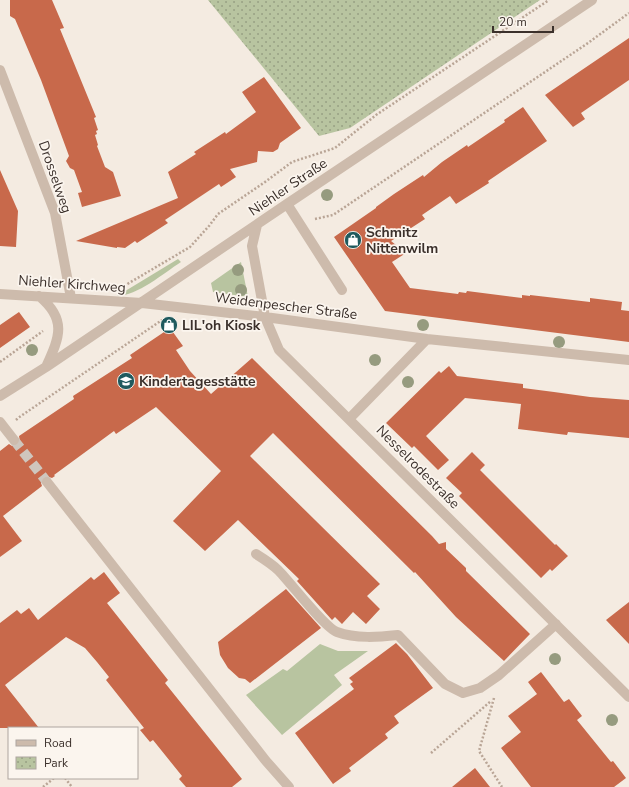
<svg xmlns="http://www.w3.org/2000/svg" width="629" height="787" font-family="'Nunito Sans',sans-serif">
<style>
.grass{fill:#b8c4a0}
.park{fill:url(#park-dots)}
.building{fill:#c8694b}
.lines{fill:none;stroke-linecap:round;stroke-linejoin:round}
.minor-tunnel{stroke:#cfc6bd;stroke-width:10;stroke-dasharray:10 5;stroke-linecap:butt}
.path{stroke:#b9a596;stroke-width:2.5;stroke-dasharray:2 2;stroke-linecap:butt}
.minor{stroke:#cdbbac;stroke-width:10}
.tree{fill:#969b7f}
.labels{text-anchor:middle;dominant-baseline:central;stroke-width:3.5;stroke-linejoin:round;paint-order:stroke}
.street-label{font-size:14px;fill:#3b302b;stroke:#fbf5ee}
.poi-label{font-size:14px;font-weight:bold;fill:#3b302b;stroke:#fbf5ee;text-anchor:start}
</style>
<defs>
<pattern id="park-dots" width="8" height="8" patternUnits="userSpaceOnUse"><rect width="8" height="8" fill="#b8c4a0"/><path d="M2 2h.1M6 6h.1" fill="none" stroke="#97a083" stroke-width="1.8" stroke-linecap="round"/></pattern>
</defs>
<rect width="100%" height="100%" fill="#f4ebe1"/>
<path class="grass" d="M178,259L181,262C164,273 137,296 117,296Z
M241,262L248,297L213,292L211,283Z
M320,644L338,651H368L334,675L342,685L282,735L246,695L283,669L287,671Z"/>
<path class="park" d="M208,0H540L350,128L319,136Z"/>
<path class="building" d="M10,0H52L64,28L60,29L96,117L94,118L98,130L96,131L97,134L95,135L98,145L97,146L105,167L113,172L121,196L82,207L78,193L82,192L74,170L70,168L66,161L69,156L41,80L15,19L10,16Z
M629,38V80L581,113L585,119L573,127L545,95Z
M264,77L301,128L280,143L278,149L273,152L258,151L257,162L230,169L236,177L221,187L219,184L165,220L168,223L137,243L135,241L125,248L117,247V248L76,241L178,198L168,172L196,154L194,152L225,132L226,134L256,112L242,92Z
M523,107L547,141L488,181L489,183L456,204L450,196L422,215L425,219L391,241L406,253L392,262L410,288L458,294L459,292L466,293L467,291L522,298V295L530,296V295L590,302V298L622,302L621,310L629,311V342L385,311L334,237L376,208V207L394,194L423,175L424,177L442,162L467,145L468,147L505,122L504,120Z
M0,170L18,211L16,247L0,246Z
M19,312L30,327L0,348V325Z
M170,328L183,346L176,350L190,371L211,394L252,358L432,536L439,544L446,542V549L466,568V571L530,634L504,661L456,617L415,572L414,573L273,433L250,456L380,584L367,596L380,609L366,624L353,612L342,624L335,617L332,620L297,581L299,579L238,520L205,551L173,521L221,471L156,407L116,434L114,431L54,475L55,476L52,478L46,476L43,477L41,483L42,486L3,516L22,541L0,557V451L9,444L12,446L18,445L20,442L19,436L74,399L73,396L132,358L130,355Z
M449,366L457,376L523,384V388L554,392L590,397L629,400V438L568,432L567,435L518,429L521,404L465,398L426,436L449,460L438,470L414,446L412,448L386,423L439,371L441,373Z
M472,452L485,465L480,470L555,545L556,544L568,556L552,571L550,569L541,578L459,496L462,493L446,478Z
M104,572L120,593L107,603L168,680L165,683L242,779L232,787H186L179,779L182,776L153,740L150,742L140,730L144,728L106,680L109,677L97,662L85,648L66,637L5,685L39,728H0V623L17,610L21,614L29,608L38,620L91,577L94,580Z
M286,589L321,628L250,683L245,679L239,678L228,668L220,655L218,642Z
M629,602V644L606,620Z
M396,643L407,654L433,688L394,716L399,723L385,734L388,738L349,768L351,771L333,784L295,733L354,689L350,684L353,682L349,678Z
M541,672L564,702L569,699L582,716L577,720L611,762L613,761L626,778L614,787H531L501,748L521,732L508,716L537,694L528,682Z
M475,768L490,787H452Z"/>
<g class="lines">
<path class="minor-tunnel" d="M14,440L47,482"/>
<path class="path" d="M315,219L333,215L588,43L629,13
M124,286L190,247L209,226L218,214L265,182L292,162L335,148L376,115L549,0
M0,362L43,331
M16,420L18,418L162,320
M494,698L479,751L502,787
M431,753L491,701
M65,778L72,787
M43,787L54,778"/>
<path class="minor" d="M0,70L55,213L71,298
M287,204L342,290
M257,225L252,246L265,317L279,350L629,697
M0,294L142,303L265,317L427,339L629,360
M39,296C68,320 59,338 46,367
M0,396L46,367L287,204L592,0
M349,419L427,339
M0,422L14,440
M47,482L266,761L289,787
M256,554C264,559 272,564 278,570C290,582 325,628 337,632C356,639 379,637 398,635L445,684L463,693L480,688L499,675L556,624"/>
</g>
<g class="tree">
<circle cx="327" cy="195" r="6"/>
<circle cx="238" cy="270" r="6"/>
<circle cx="241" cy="290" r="6"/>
<circle cx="423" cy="325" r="6"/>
<circle cx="559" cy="342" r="6"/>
<circle cx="32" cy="350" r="6"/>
<circle cx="375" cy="360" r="6"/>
<circle cx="408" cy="382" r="6"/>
<circle cx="555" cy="659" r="6"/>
<circle cx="612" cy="720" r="6"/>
</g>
<defs>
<symbol id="shop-disc" viewBox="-11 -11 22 22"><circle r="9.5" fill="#1f5a5e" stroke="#fbf5ee"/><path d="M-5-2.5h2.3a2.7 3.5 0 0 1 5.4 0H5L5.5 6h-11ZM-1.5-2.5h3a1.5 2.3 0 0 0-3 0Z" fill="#fff"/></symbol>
<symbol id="school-disc" viewBox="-11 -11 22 22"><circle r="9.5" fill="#1f5a5e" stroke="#fbf5ee"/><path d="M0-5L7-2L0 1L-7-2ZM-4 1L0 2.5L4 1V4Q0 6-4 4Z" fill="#fff"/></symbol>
</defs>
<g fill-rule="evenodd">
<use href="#shop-disc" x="343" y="230" width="20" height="20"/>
<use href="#shop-disc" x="159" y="315" width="20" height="20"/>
<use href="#school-disc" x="116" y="371" width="20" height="20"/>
</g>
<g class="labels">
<g class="street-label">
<text transform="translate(55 177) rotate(71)">Drosselweg</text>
<text transform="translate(288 187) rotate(-34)">Niehler Straße</text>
<text transform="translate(72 284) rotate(4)">Niehler Kirchweg</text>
<text transform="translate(286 306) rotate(7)">Weidenpescher Straße</text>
<text transform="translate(418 467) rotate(45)">Nesselrodestraße</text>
</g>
<g class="poi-label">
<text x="366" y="232">Schmitz<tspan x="366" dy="16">Nittenwilm</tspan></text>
<text x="182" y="325">LIL'oh Kiosk</text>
<text x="139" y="381">Kindertagesstätte</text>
</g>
</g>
<rect x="8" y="727" width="130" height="52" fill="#fbf5ee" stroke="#aea6a0"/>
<rect x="16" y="740" width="20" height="6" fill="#cdbbac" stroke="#aea6a0"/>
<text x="44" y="747" font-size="12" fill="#3b302b">Road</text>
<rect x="16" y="757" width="20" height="12" fill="url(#park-dots)" stroke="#aea6a0"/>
<text x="44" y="767" font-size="12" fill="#3b302b">Park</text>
<path d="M493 26v6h60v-6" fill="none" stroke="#3b302b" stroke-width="2"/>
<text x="499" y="26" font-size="12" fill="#3b302b" stroke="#fbf5ee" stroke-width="3" paint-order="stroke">20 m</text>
</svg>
